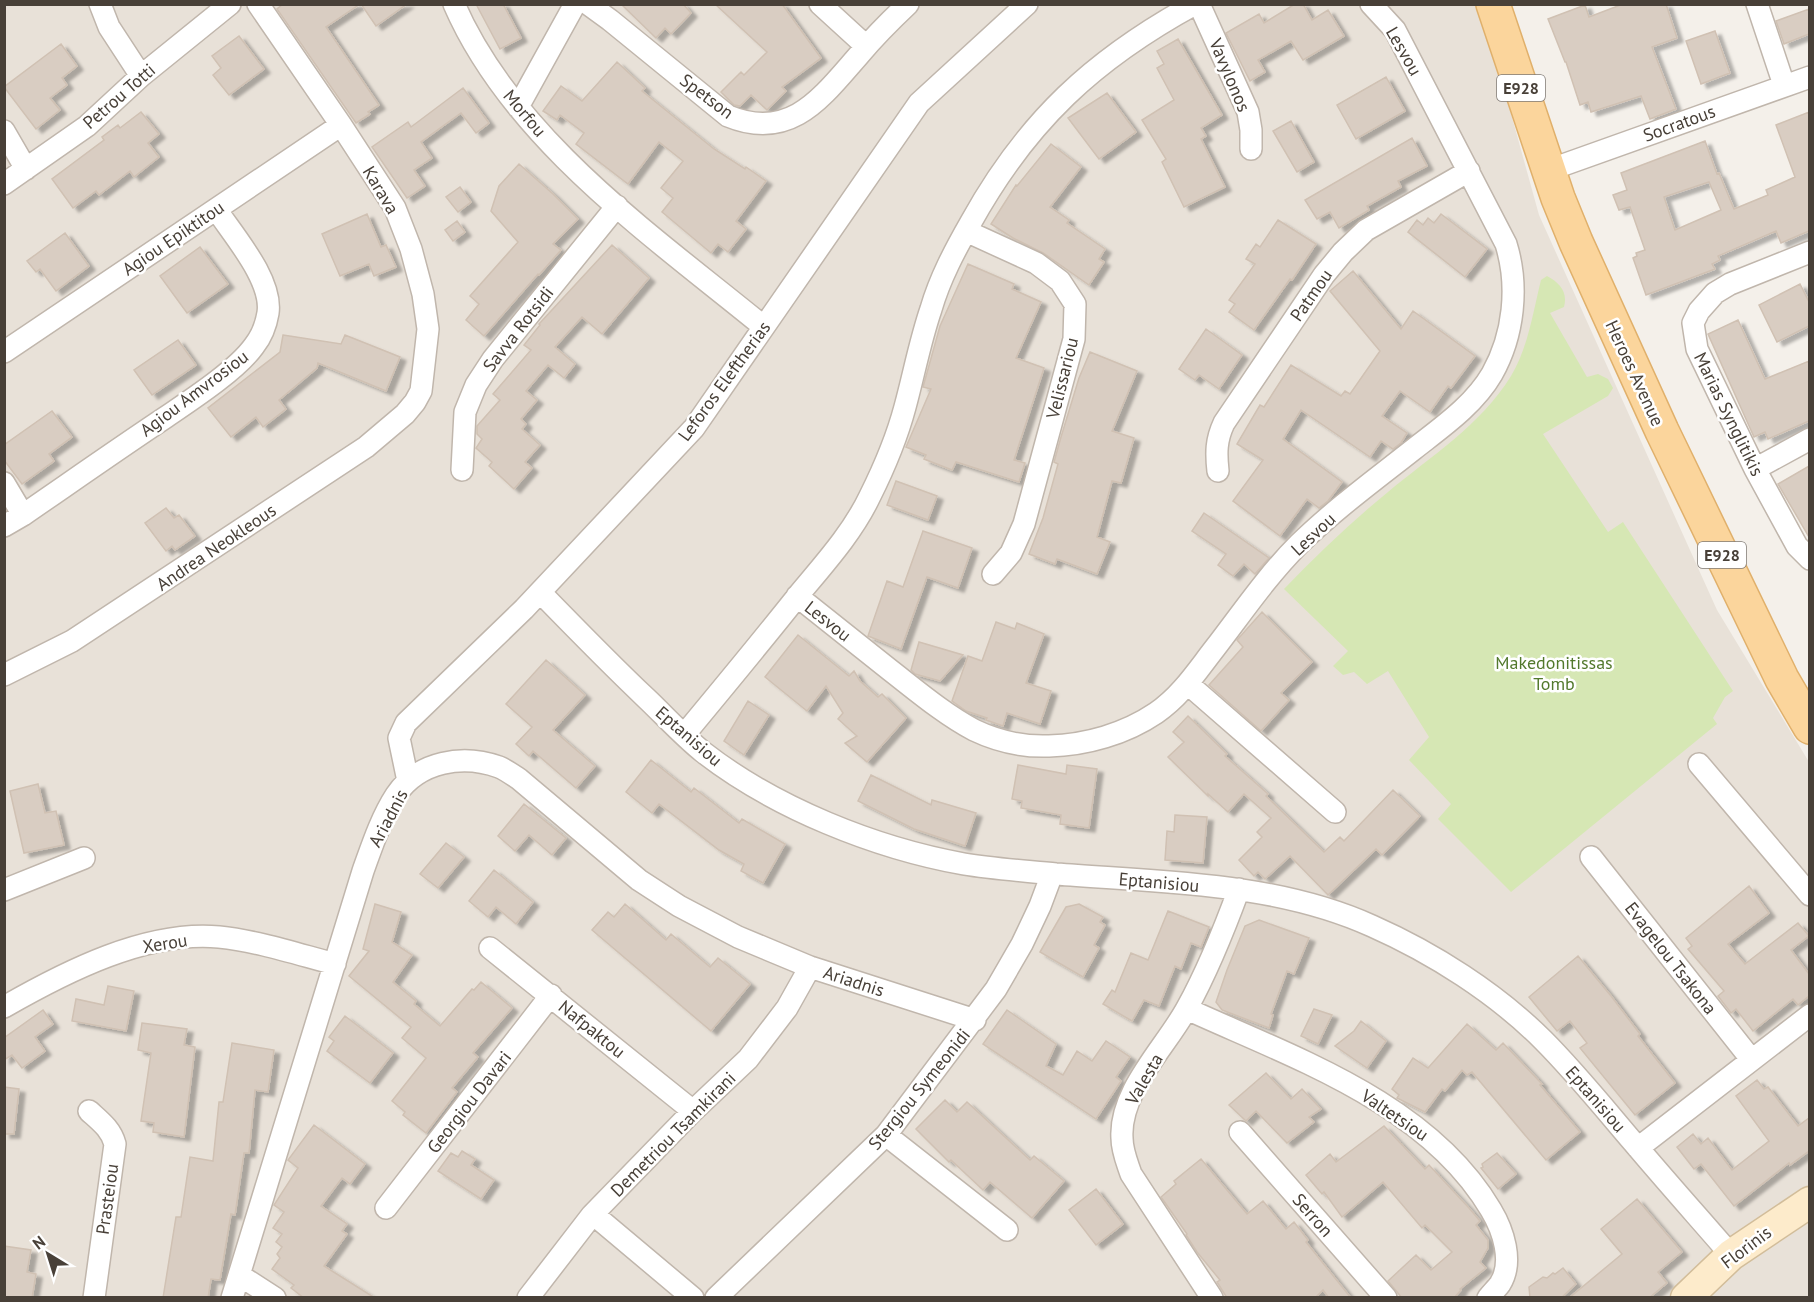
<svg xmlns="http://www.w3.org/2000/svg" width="1814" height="1302" font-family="'PT Sans',sans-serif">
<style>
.residential{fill:#e8e1d8}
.green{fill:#d6e7b4}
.building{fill:#d9cdc2;stroke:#d0c1b3;stroke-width:1.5;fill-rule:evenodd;filter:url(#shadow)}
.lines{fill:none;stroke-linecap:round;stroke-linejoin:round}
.street-casing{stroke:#c0b6ac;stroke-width:24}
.secondary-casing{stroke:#d2bd9a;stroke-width:33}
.primary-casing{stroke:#e0b06b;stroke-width:36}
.street{stroke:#fff;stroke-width:21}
.secondary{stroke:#fdebcb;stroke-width:30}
.primary{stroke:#fbd59c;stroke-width:33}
.labels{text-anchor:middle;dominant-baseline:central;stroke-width:5;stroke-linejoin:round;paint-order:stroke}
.shield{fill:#fff;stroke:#7f7974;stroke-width:1.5}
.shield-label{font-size:16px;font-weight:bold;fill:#484038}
.street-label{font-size:18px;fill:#484038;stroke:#fff}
.park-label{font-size:18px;fill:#52792c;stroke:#fff}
</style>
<defs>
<filter id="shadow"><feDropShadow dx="6" dy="4" stdDeviation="1.5" flood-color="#0004"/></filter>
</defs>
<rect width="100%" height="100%" fill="#f4f0ea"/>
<path class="residential" d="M5,5H1481L1539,215L1717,610L1809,762V1297L5,1298Z"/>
<path class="green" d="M1547,276C1560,283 1568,292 1564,307L1550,313L1587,377L1598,374L1608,379L1613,388L1608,396L1543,434L1608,532L1623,522L1733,691L1725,697L1713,718L1717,724L1511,892L1438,819L1451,804L1409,760L1429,737L1388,671L1367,684L1354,672L1343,675L1333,666L1348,651L1284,589C1317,555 1351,522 1388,492C1431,456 1481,425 1511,376C1528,348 1533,312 1541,280Z"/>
<path class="building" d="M283,4H360L326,27L379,105L368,112L370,114L356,123L277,9Z
M361,4H407L376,26Z
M476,4H503L521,38L500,49Z
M621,4H683L691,13L671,34L665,28L656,38Z
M715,4H782L821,58L782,87L786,91L767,110L751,95L740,106L734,105L721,92L741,72L744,75L767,52Z
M1295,4H1303L1312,20L1328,10L1344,36L1303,60L1291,41L1258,60L1265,72L1250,81L1226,33L1259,14L1264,23Z
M1623,4H1666L1677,38L1652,47L1676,109L1650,119L1641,96L1591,112L1588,102L1580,105L1566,62H1565L1548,19L1585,5L1589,17Z
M1809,9V34L1784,44L1776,21Z
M1715,31L1730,73L1701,84L1686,41Z
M239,36L264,69L229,95L213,75L221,68L212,56Z
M1178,39L1222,115L1201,128L1206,136L1201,139L1225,187L1184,207L1162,162L1166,159L1142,120L1174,100L1157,68L1164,64L1157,51Z
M61,44L77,66L62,78L67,85L50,98L60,110L36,129L4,87Z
M617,62L645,88L642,91L714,149L745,169L746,167L766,181L736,221L746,229L728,252L718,244L711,253L662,212L673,198L661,188L683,161L659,142L628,184L576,144L584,133L560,115L557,120L543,111L561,86L582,101Z
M1386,77L1405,111L1356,139L1337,105Z
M463,88L489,123L476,133L461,113L421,142L432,158L414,170L425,186L407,198L372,147L408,122L411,127Z
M1107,93L1136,132L1099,159L1068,118Z
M141,112L159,134L148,143L159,157L134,177L130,171L99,195L96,191L73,208L52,179L104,140L102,137L118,125L120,128Z
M1809,112V231L1781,243L1776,231L1718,256L1720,260L1712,264L1715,269L1646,295L1633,258L1637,256L1636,253L1645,250L1630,207L1619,210L1613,195L1627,190L1621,173L1705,141L1717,174L1719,173L1734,209L1768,195L1766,190L1795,177L1776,125ZM1709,182L1721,210L1675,230L1664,197Z
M1291,121L1314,162L1297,172L1273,131Z
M1412,138L1427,166L1398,181L1401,187L1367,206L1369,210L1339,228L1330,212L1317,219L1305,200Z
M1051,144L1081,167L1050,207L1069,220L1067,223L1105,249L1099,259L1104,262L1089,285L1043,253L1013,238L991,224L1016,185L1017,186Z
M519,164L553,194L578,219L553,244L561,250L539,275L538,274L484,336L466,320L479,304L470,296L518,242L491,211L499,186Z
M460,187L471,202L458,212L446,197Z
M367,214L381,247L386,245L396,267L374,276L369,264L340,276L322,234Z
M1441,214L1487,249L1465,277L1408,232L1417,220L1423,225L1428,218L1434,223Z
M1278,220L1316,244L1292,280L1290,279L1254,330L1229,312L1235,304L1229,300L1255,264L1246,259L1256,244L1260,247Z
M457,221L465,232L453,241L445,230Z
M65,233L89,266L56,291L40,269L36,272L27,261Z
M612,245L649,278L602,334L582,317L555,347L575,364L564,378L548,365L526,391L537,400L521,419L526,424L522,429L540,445L525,462L532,468L514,489L489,466L492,462L476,448L482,439L477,434V426L500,400L493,394L531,350L524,345L540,325L539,324Z
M200,247L228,284L187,313L160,276Z
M968,264L1014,284L1012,289L1041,302L1016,358L1044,368L1014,460L1025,463L1019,482L956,462L952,470L924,459L926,455L906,447L931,389L923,387L940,326Z
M1353,271L1401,329L1413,311L1475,356L1451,388L1448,386L1430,412L1400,391L1382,416L1407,433L1401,443L1393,449L1381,441L1370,457L1301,410L1283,439L1342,482L1328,501L1319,508L1307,499L1280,536L1233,501L1263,460L1237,444L1260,405L1264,407L1291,365L1341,396L1345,391L1350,394L1380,351L1330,291Z
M1800,284L1809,302V326L1777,342L1759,305Z
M1738,320L1765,379L1809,361V421L1768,439L1765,432L1754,437L1708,334Z
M1206,329L1242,355L1219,389L1199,375L1195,380L1179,369Z
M283,335L341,344L345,335L400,357L386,391L318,363L317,368L279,400L286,409L263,427L256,417L231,437L208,408L280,352Z
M178,340L196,365L152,395L134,370Z
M1090,352L1137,371L1112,431L1134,438L1121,483L1112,481L1097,537L1110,542L1097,574L1057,559L1055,564L1029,554L1043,518L1058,464L1054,462L1061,437L1079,378Z
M52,411L72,437L49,454L54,461L22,484L4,460V445Z
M1809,466V537L1778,484Z
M896,481L937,496L928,520L887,505Z
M166,508L174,518L179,515L195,536L175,550L172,546L166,551L145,523Z
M1204,513L1269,558L1255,574L1244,564L1233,576L1218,565L1226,554L1192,531Z
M923,531L972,548L958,588L927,577L901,649L868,636L887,581L903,587Z
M1262,612L1312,662L1281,693L1289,700L1261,731L1209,685L1243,647L1237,640Z
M996,622L1015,629L1017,623L1044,634L1026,683L1051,691L1040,724L1007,713L1003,726L986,720L987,718L966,711L952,701L968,656L982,661Z
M798,635L849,676L854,671L860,681L878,697L882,694L906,718L867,762L845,743L857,736L838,719L843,713L826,686L807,711L765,677Z
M919,642L963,655L940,681L915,674L911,670Z
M546,660L585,695L553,730L595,766L576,788L533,751L529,756L516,744L532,727L506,704Z
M748,701L769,715L744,755L724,741Z
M1188,716L1227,754L1225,756L1268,794L1266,796L1324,852L1340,837L1344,841L1393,790L1420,816L1382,855L1376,849L1328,895L1290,856L1265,879L1258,872L1254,876L1239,860L1262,837L1257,832L1271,818L1244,794L1228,812L1208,794V796L1168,757L1184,742L1173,732Z
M651,760L691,792L694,788L739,823L742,819L785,844L763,883L741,871L744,864L719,850L659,804L652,813L626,792Z
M1018,765L1066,774L1067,765L1097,769L1089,828L1060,824L1061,815L1021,808L1022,801L1012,799Z
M871,775L931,805L932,800L976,813L965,846L914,829L858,801Z
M38,784L45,813L56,811L64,845L24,853L10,791Z
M524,804L566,838L552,855L529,835L515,851L498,836Z
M1175,815L1207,817L1203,863L1165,860L1167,831L1174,832Z
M446,843L464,857L438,888L420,874Z
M494,870L533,902L516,924L496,907L488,917L469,901Z
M1749,886L1769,913L1728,944L1745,964L1798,923L1809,936L1791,950L1809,974V996L1798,1005L1793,999L1753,1031L1736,1009L1731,1013L1718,996L1724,991L1688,949L1692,946L1686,938Z
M375,904L401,912L392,942L412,955L393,982L416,1001L414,1004L440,1026L472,989L474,990L481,982L512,1008L473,1053L478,1057L452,1088L457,1092L426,1133L403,1115L405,1112L392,1101L426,1058L402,1038L411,1027L349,976L369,951L363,949Z
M625,904L666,940L671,934L710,967L718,958L750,984L711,1031L592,930L608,912L614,917Z
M1079,904L1103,917L1100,922L1105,925L1094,945L1099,948L1083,977L1040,952L1066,907Z
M1168,911L1209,927L1201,947L1191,943L1181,969L1175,966L1159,1006L1144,1000L1132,1021L1103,1004L1112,990L1115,992L1131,953L1148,960Z
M1259,920L1309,938L1294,974L1287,971L1271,1014L1273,1015L1269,1028L1222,1010L1216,1002L1227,970L1245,926Z
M1578,956L1611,996L1640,1034L1638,1036L1675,1083L1635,1115L1580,1048L1587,1043L1570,1021L1557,1031L1529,997Z
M108,986L134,991L126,1031L72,1021L76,999L104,1005Z
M1314,1009L1332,1015L1318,1044L1301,1036Z
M43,1010L53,1024L35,1037L45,1051L22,1068L12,1055L4,1060V1038Z
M1007,1010L1056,1044L1046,1066L1063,1075L1077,1051L1092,1061L1106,1041L1130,1057L1116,1077L1121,1081L1096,1119L983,1044Z
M345,1016L393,1053L370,1083L327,1051L334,1041L329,1037Z
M1361,1021L1386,1041L1367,1068L1335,1046L1354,1031Z
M142,1023L187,1029L184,1045L195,1047L184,1137L153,1132L154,1123L141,1121L151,1053L138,1050Z
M1467,1024L1496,1050L1503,1043L1542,1084L1540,1085L1580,1132L1546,1160L1472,1072L1467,1075L1462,1070L1445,1091L1442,1089L1425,1112L1397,1098L1399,1095L1392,1089L1413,1058L1428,1068Z
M232,1043L274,1050L268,1092L255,1090L249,1153H244L235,1215L231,1214L220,1280L211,1279L208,1298H163L176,1217H181L190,1157L213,1161L219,1102H223Z
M1266,1073L1291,1099L1302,1089L1321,1109L1309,1117L1314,1122L1287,1143L1256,1111L1246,1121L1229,1105Z
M1757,1080L1764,1089L1768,1087L1798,1126L1809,1118V1151L1790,1165L1789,1163L1734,1206L1701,1164L1694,1169L1677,1147L1693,1134L1701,1144L1708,1138L1732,1170L1769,1141L1736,1096Z
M4,1087L19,1089L14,1134H4Z
M945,1100L957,1112L967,1102L1030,1160L1034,1156L1064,1181L1032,1218L990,1182L983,1190L951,1160L949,1162L916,1129Z
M314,1125L365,1164L350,1184L342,1178L321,1206L347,1224L342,1231L347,1234L324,1266L375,1298H304L291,1288L294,1285L272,1269L280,1258L277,1254L282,1247L276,1242L282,1234L273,1228L284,1212L274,1205L298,1168L288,1160Z
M1384,1126L1425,1169L1429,1165L1469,1208L1480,1221L1476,1225L1488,1240V1248L1480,1262L1486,1268L1460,1289L1461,1290L1454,1298H1402L1388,1281L1416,1255L1431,1270L1452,1252L1425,1225L1422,1228L1383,1182L1342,1217L1324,1192L1322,1194L1306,1175L1330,1154L1336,1162Z
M462,1151L475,1159L471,1165L494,1180L481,1199L438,1171L451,1153L458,1157Z
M1497,1153L1516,1174L1498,1189L1481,1168L1483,1167L1482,1164Z
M1201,1159L1247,1214L1263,1201L1286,1229L1294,1222L1308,1240L1306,1242L1351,1298H1329L1323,1290L1315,1298H1227L1217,1282L1220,1280L1197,1252L1186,1235L1187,1234L1161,1197L1176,1184L1174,1181Z
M1096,1189L1123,1224L1096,1245L1069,1210Z
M1637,1199L1682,1252L1658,1272L1667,1283L1649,1298H1569L1622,1254L1601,1229Z
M4,1246L31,1250L27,1272L36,1274L32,1298H4Z
M1563,1268L1576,1284L1561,1298H1530L1529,1287L1543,1277L1547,1278L1553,1273L1555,1274Z"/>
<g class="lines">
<defs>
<path id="street" d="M100,4L109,27L141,76
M454,4C513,140 653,236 764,327
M588,4L610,20L728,116C791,142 822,97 859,55C874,37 891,20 908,4
M820,4L866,46
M1199,4L1248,112L1251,130V149
M1757,4L1784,85
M518,107L575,4
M4,131L26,169
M1549,170L1810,77
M4,184L87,126L141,76L230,4
M966,231L1036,263L1060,281L1075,304L1074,339L1024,524L1011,553L993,574
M1810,252L1730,284L1715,293L1699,311L1693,323L1697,349L1755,469L1797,546L1810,559
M4,352L341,125
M1755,469L1810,439
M462,470L465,412L476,385L493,359L617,206
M1218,471C1216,453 1216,440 1224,423L1324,275L1343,252L1366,230L1469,171
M4,483L23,515
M4,526L23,515C71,482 118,449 166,417C191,400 237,370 254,346C262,336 266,325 268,313C273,280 233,235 216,209
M540,592C575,628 610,664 646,698C665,716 683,736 703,752C775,808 875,848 964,864C994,869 1026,871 1056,874C1160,882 1275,882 1372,926C1433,953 1496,993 1543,1040C1575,1072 1604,1108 1633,1142C1665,1180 1699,1218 1731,1255
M797,596C828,621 859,645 890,670C917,691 944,714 974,730C997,741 1024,747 1049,746C1086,745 1125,734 1156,713C1181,696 1197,671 1215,648C1242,613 1267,576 1299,544C1335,509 1376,479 1414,449C1442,427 1474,405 1492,374C1514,335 1519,286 1506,244L1395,30L1371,4
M4,675L72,641L366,447L405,414L415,402L421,391L428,329L423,294L411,249L395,208L341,125L258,4
M1188,684L1335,812
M684,735C723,688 762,641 800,593C825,563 853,532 870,496C884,468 897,437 905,407C914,374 920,341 931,309C940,278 955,250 971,222C1027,121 1094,59 1195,4
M1699,764L1810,895
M408,781L399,738L406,723L524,609L694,428L919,103L1027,4
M1591,857L1751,1059
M4,890L84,858
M490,948L693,1111
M4,1007C65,972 147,930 219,937C258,941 297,954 335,964
M1187,1009C1294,1058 1428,1103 1491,1210C1503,1230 1514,1262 1500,1284C1497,1288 1492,1293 1488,1298
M89,1111C100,1121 111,1129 115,1144L94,1298
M1240,1132L1386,1298
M886,1135L1007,1230
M1638,1148L1810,1015
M386,1208L551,995
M593,1214L693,1298
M239,1275L275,1298
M232,1298L363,871C372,846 381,818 396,795C419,761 463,754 499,767C506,770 513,775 519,779L639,880L679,906L738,937L810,967L975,1020
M528,1298L592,1215L693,1111L748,1059L787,1008L810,967
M716,1298L886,1135L996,989L1022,944L1040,906L1052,874
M1212,1298L1131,1174C1127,1162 1122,1151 1122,1138C1119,1091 1166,1047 1187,1008C1208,970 1224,930 1239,889"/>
<path id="secondary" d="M1686,1298L1731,1255L1810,1202"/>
<path id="primary" d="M1493,4L1558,198L1576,242L1662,431L1782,679L1810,727"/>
</defs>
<use href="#street" class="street-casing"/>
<use href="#secondary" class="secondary-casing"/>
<use href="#primary" class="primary-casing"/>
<use href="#street" class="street"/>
<use href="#secondary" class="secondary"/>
<use href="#primary" class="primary"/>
</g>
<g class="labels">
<g class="shield">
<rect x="1497" y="75" width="48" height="26" rx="4.5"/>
<rect x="1698" y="542" width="48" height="26" rx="4.5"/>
</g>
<g class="shield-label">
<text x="1521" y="88">E928</text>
<text x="1722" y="555">E928</text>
</g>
<g class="street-label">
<text transform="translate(1404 51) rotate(60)">Lesvou</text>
<text transform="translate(1230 75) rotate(67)">Vavylonos</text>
<text transform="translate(119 96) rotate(-41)">Petrou Totti</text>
<text transform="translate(707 96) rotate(37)">Spetson</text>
<text transform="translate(525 113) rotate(50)">Morfou</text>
<text transform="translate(1679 123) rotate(-20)">Socratous</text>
<text transform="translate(381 190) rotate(59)">Karava</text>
<text transform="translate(173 238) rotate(-34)">Agiou Epiktitou</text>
<text transform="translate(1311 295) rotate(-55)">Patmou</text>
<text transform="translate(518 329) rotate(-52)">Savva Rotsidi</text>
<text transform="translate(1635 373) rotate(65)">Heroes Avenue</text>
<text transform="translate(1062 378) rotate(-76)">Velissariou</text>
<text transform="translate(724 381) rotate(-54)">Leforos Eleftherias</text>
<text transform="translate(194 393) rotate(-37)">Agiou Amvrosiou</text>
<text transform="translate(1729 414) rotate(64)">Marias Synglitikis</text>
<text transform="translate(1313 534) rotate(-43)">Lesvou</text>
<text transform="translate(216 547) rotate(-34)">Andrea Neokleous</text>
<text transform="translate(828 621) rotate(38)">Lesvou</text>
<text transform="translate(689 736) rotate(41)">Eptanisiou</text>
<text transform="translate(388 818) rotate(-62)">Ariadnis</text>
<text transform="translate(1159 882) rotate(5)">Eptanisiou</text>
<text transform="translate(165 943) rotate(-9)">Xerou</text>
<text transform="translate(1671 958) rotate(52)">Evagelou Tsakona</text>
<text transform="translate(854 981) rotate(18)">Ariadnis</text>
<text transform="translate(592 1029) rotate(39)">Nafpaktou</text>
<text transform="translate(1144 1079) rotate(-60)">Valesta</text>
<text transform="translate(919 1089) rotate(-51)">Stergiou Symeonidi</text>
<text transform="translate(1596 1099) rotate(49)">Eptanisiou</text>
<text transform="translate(469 1102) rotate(-52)">Georgiou Davari</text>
<text transform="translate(1395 1115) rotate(34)">Valtetsiou</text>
<text transform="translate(673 1134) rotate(-45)">Demetriou Tsamkirani</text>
<text transform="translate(107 1199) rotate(-82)">Prasteiou</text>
<text transform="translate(1313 1215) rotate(49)">Serron</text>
<text transform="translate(1746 1247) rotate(-37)">Florinis</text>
</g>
<g class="park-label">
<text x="1554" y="662">Makedonitissas<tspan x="1554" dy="21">Tomb</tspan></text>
</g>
</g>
<rect width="1814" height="1302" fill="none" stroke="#484038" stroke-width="12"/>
<g transform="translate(48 1254) rotate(322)" stroke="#ffffff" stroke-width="4.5" paint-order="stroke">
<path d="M0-4.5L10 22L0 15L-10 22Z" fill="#484038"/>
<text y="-9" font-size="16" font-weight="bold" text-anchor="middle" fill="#484038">N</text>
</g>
</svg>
